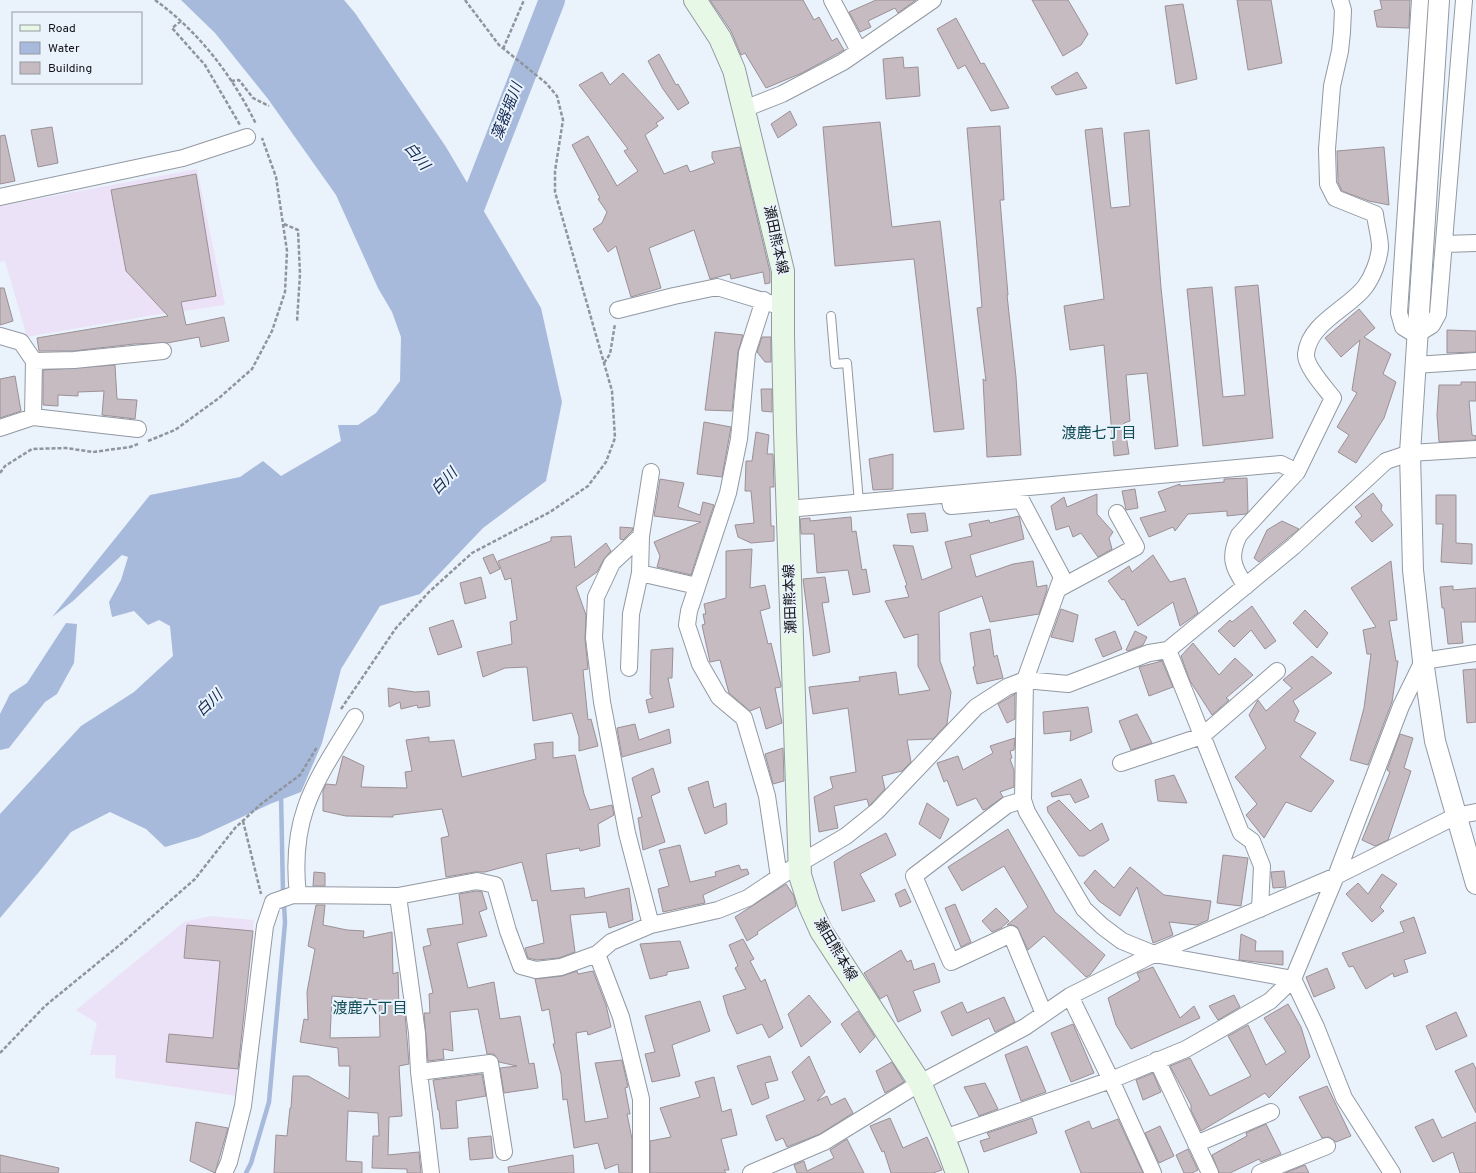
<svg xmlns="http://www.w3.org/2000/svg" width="1476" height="1173" font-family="Overpass,'Noto Sans JP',sans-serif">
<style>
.medical{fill:#ece2f7}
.water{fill:#a7badb}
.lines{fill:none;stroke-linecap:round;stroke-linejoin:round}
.stream{stroke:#a7badb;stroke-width:4.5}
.river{stroke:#a7badb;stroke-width:26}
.building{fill:#c7bbc2;stroke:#9b9096;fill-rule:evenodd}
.service-casing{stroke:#9299a2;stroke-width:10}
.minor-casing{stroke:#9299a2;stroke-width:18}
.tertiary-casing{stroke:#9299a2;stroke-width:22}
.secondary-casing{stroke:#9299a2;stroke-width:24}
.path{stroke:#8f959c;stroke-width:2.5;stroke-dasharray:4 2;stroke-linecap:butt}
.service{stroke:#fff;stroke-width:8}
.minor{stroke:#fff;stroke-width:16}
.tertiary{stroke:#fff;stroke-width:20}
.secondary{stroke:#e8f8e6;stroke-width:22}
.labels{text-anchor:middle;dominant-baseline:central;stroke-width:4;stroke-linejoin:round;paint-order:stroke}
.street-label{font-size:14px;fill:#111317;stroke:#eaf2fc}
.water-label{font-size:15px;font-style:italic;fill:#112852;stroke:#eaf2fc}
.neighbourhood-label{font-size:15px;fill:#104b55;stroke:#eaf2fc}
</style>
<rect width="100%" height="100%" fill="#eaf2fc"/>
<path class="medical" d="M197,169L225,305L148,316L27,337L5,261L0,262V206Z
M211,916L254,920L237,1096L115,1078L116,1055H90L97,1023L76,1010L184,922Z"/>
<path class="water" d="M181,0H344L355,13L446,147L541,308L562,402L546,481L483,528L420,594L380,606L341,669L322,743L301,792L270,804L199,837L165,847L146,829L110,812L71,832L39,872L0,918V814L81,726L134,692L173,656L170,626L159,620L148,625L134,611L112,617L109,602L121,580L128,557L122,555L73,601L52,617L150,495L240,477L263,461L281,476L341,441L338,425H358L376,413L400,381L401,337L392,312L378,288L336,195L268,99L215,33Z
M66,623L77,624L74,663L57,694L45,702L9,748L0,750V714L10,694L27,683Z"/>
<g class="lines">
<path class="stream" d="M281,794L283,894
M246,1173L251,1163L269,1102L285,923L284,902"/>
<path class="river" d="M465,224L552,0"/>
</g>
<path class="building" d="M710,0H803L814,20L819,17L832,41L837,38L844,50L802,73L766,88L745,53L741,55L731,31Z
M876,0H916L898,13L895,8L868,21L871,27L860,32L849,12Z
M1032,0H1068L1088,34L1081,45L1063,56Z
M1237,0H1271L1282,63L1248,70Z
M1380,0H1410L1409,28L1377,27L1374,11L1382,9Z
M1183,4L1197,79L1176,84L1165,6Z
M956,18L981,64L984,63L1009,108L991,111L965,65L958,69L937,29Z
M659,54L676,85L678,84L689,103L678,110L663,89L648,61Z
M903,57L904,68L918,67L920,96L886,99L883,59Z
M602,72L610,85L623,73L664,118L656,123L658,126L645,135L664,174L687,165L690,172L715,163L712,158V152L740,147L770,272V283L765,284L763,272L731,279L730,274L710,279L694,230L649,248L661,288L631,297L616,246L608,252L593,229L602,223L607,212L598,199L600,198L572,145L588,136L617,186L638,171L624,151L628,149L579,85Z
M1077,72L1087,88L1056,95L1051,87Z
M790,111L797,125L778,138L771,124Z
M880,122L892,227L940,221L964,429L934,432L914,259L835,266L823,127Z
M1000,126L1004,200H1000L1008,295H1007L1016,377L1021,455L987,457L983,379L986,381L977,308L982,307L967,128Z
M52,127L58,163L38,167L31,130Z
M1102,128L1111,208L1130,206L1124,133L1149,130L1161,288L1178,446L1155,449L1147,373L1126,375L1130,421L1124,423L1129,454L1114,456L1104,345L1070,350L1064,306L1104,299L1085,130Z
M5,135L15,181L0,184V136Z
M1384,147L1389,205L1369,201L1342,191L1338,182L1337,151Z
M196,174L216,296L181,302L186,325L224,317L229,341L201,347L199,337L167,343L134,344L73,351H39L37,338L168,316L126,271L111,190Z
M1258,285L1273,438L1203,446L1187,289L1212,287L1223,397L1245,395L1235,287Z
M0,288H4L13,321L0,325Z
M1359,309L1375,328L1364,337L1391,354L1383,374L1396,382L1384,418L1356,463L1338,452L1349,435L1337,427L1357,393L1352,390L1360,340L1341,357L1325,338Z
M1447,330L1476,331V352L1447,353Z
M715,332L743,335L738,352L732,411L705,410Z
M762,337H771V362H765L757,352Z
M115,365L117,399L137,400L135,419L102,415L104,391L78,392V396L58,395V406L43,405V370Z
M15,376L21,411L0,418V379Z
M1461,382H1476V401H1469L1472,435L1476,436V440L1439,442L1437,415L1439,385H1461Z
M761,389H772V412L762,411Z
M704,422L731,427L722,477L697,474Z
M756,432L769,435L767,454H773L774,487H770L771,526H774V541L751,543L738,537L735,525L754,523L751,491H745L746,461H752Z
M893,454V489L873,490L869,459Z
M1247,478L1248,512L1246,514L1227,516V511L1188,514L1175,531L1173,527L1149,537L1140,518L1166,511L1158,492L1180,484V486L1224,482V479Z
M660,479L684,483L678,507L700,515L703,502L714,505L691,575L657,567L660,556L654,542L701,522L654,516Z
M1135,489L1138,508L1126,510L1122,491Z
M1373,493L1382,505L1381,510L1393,525L1372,542L1355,522L1362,516L1355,507Z
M1097,494V514L1113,532L1109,538L1112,549L1098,557L1081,533L1073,537L1069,526L1056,530L1051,506L1064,497L1067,507Z
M1436,495H1456V543L1472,544V564L1441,562L1443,524H1436Z
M925,513L928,531L911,533L907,514Z
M1019,516L1024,539L970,555L976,577L1013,564L1033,561L1037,587L1047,585V590L1039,614L990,622L982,596L939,612L940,661L951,692L947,724L933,739L907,740L911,762L902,771L882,776L885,789L871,804L869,806L867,799L834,806L838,828L819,832L814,797L833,788L830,777L856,772L848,708L813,714L809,687L860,681L859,677L896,672L899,695L930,690L918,666V634L904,638L885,601L909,597L905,586L907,585L893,545L913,546L922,580L952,568L945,542L972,536L969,524L989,520L990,523Z
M851,517L852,532L856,531L862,570L866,569L870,592L853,595L848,570L817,573L814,534H801L800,519L810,518V521Z
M1282,521L1299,529L1259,562L1254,558L1267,530Z
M620,527L633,528L632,531L623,540L620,539Z
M571,536L575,568L606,543L611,551L604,559L597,572L576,587L586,615L585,639L588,669L583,670L588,720L591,719L598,746L579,751V737L572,713L533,721L527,667L505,668L483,677L477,652L512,644L510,622L517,620L511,578L505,580L498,561L551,541V537Z
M752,549L750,588L765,585L770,608L760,611L768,644L771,643L781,685V687L775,688L782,723L766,729L760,707L750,711L729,693L720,660L710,662L702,625L705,624L703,614H706L704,604L726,598V551Z
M493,554L500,569L490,574L483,558Z
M1153,555L1170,582L1185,578L1198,613L1180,626L1173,602L1138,626L1124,599L1122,600L1108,581L1129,566L1132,572Z
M1391,561L1397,620L1389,621L1396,661H1398L1392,702L1368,765L1350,760L1364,708L1371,654H1367L1363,630L1376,627L1351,588Z
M481,577L486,598L465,604L460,583Z
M825,577L829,602L822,603L830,652L813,656L803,579Z
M1453,586V590L1476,588V622H1461L1463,643L1448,644L1444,608H1442L1440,587Z
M1252,606L1276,641L1265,649L1251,630L1234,647L1218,631L1230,620L1232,622Z
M1061,609L1078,615L1073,642L1051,637Z
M1305,610L1328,633L1317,648L1293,623Z
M453,620L462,647L438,655L429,628Z
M990,629L994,657L997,655L1003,678L977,684L973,667L975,666L970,633Z
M1115,631L1122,649L1103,657L1095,639Z
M1135,631L1147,637L1143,645L1128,651L1126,650Z
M1193,643L1219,675L1235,658L1253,675L1226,698L1229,700L1212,715L1190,681L1181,656Z
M673,648L672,678H668L674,707L649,713L646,700L653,698L650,694L651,650Z
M1312,656L1332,673L1293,701L1299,711L1294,721L1316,733L1300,757L1334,781L1311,812L1286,802L1264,838L1246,815L1257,804L1235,777L1266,748L1249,715L1258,700L1266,711L1292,688L1283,680Z
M1162,661L1173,687L1149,696L1139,667Z
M1476,669V722L1467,723L1463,670Z
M388,688L415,692L429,691L430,706L418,708L417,705L401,709L400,702L389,707Z
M1015,694V719L1007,723L998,704Z
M1088,707L1092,732L1070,741L1071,731L1044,734L1043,712Z
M1137,714L1152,743L1131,750L1119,721Z
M635,724L639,740L669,729L671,743L622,757L617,728Z
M1400,734L1413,738L1404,768L1411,771L1388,840L1375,846L1362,840L1390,772L1387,770Z
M429,737V742L454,740L462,777L536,759L534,744L553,742V758L575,755L584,794L590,810L612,805L614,815L598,824L600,846L580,851L579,848L546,854L551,891L584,888L585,898L629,888L633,920L609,928L606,912L570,915L575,952L559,958L537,960L528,958L525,948L544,943L537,900L532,901L522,862L485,872H475L446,877L441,838L449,836L442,809L393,815V817L346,816L323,811V791L326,784L336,785L343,756L364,766L361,787L407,788L405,772L412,771L406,740Z
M1015,738L1014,750L1010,751L1012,758L1010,759L1014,770V787L1000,792L1003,797L986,809L983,810L976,798L957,806L947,780L944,782L937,763L958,756L963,770L993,753L990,746Z
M783,748L784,781L773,784L765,754Z
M653,768L660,792L651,796L665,842L643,850L638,818L642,817L632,778Z
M1174,775L1187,803L1158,801L1155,780Z
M1081,779L1089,797L1075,803L1070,794L1052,797L1051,793Z
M708,781L714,808L726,803L727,824L705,834L688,788Z
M1059,800L1090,831L1102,823L1109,840L1084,856H1079L1048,812L1047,807Z
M927,803L949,819L940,839L919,824Z
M1008,829L1055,912L1105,955L1090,975L1086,977L1044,936L1028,950L1017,927L1012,925H1007L1028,907L1004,866L962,891L948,867Z
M886,833L896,855L860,874L875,901L842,911L834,862L846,854Z
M680,845L690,882L716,876L715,872L739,865L741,870L747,869L749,874L703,895L705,903L663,912L658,889L669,886L659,850Z
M1223,855L1248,858L1241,906L1217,903Z
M1130,867L1164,895L1211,901L1208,920L1197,925L1169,922L1173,935L1153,943L1137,887L1120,916L1099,901L1084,883L1095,870L1114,888Z
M1284,871L1286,887L1273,888L1271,872Z
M314,872L325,873V886H313Z
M1382,874L1397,884L1380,907L1384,911L1372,922L1346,894L1358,883L1368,894Z
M786,884L794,896L796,906L757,932L758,934L747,941L735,917Z
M905,889L911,902L900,907L895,894Z
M477,891L482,892L487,909L479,912L487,936L457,943L468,988L494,982L500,1019L520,1016L529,1064L534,1063L538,1088L504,1093L500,1068L517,1066L499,1062L494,1054H487L478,1009L450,1012L453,1051L443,1049L444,1059L428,1061L424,1013H430L429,994L433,993L423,947L431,945L427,929L463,924L459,894Z
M955,904L971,942L961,947L945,908Z
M316,905H325L323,925L347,930L364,931L363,938L392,932L393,974L398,972L399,1008H403V1012L405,1013L409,1064L399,1066L402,1116L389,1117L388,1155L419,1152L421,1173H407V1169L372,1168L373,1136H379L378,1113L348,1111L346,1161L362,1162V1173H274L276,1135L287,1136L290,1108H291L293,1076H308L349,1099L350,1066H339L338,1048L300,1042L304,1019L308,1020L307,992L315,949L308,946ZM332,996L379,1000L380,1037L330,1038Z
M996,908L1009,921L1001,928L992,932L982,921Z
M1414,917L1426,953L1404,960L1408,972L1394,977L1393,973L1366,989L1353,966L1349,967L1342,953L1404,932L1400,922Z
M187,925L253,931L238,1069L166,1062L169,1034L213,1038L220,961L184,958Z
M1241,934L1256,941L1255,951H1283V965L1239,960Z
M743,939L754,959L750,961L761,982L765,979L783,1028L769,1038L762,1024L737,1034L728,1014L723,996L746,989L735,968L738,966L729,945Z
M680,941L689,968L667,972V975L650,979L640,944Z
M901,950L907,962L911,960L914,970L934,963L940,982L913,991L921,1011L898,1022L887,995L880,999L864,973Z
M1153,967L1180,1018L1194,1006L1200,1018L1131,1049L1116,1025L1108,998L1140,980L1137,973Z
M1327,968L1335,988L1314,997L1306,977Z
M577,971L578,974L593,971L606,1005L611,1027L588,1035L587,1031L576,1033L585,1122L608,1118L595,1063L622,1060L628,1087L625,1088L630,1114H627L632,1139V1173H619L618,1164L605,1169L598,1143L574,1148L567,1099L563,1100L561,1074L553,1044H555L549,1009L542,1011L535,979L562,976Z
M809,995L831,1022L801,1047L788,1014Z
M1234,995L1240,1007L1218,1020L1209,1006Z
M1004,997L1015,1022L995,1032L989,1018L952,1036L941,1012L962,1002L967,1013Z
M700,1001L710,1031L672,1045L680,1076L652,1082L645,1054L655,1052L645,1016Z
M1288,1004L1301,1027L1310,1057L1269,1098L1265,1093L1201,1131L1191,1110V1105L1170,1066L1190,1058L1210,1096L1251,1076L1228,1036L1248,1025L1266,1065L1286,1052L1264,1018Z
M858,1011L875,1037L860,1053L841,1024Z
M1456,1012L1467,1036L1436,1050L1426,1026Z
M1073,1024L1094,1073L1071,1082L1051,1033Z
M1027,1046L1046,1092L1021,1101L1005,1055Z
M770,1056L778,1080L765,1083L769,1098L752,1105L737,1066Z
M809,1056L825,1092L817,1101L827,1096L831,1105L845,1098L853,1113L820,1134L787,1147L783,1138L776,1141L766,1116L805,1100L792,1072Z
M892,1062L904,1082L885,1093L876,1071Z
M1473,1063L1476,1069V1113L1455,1071Z
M1153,1073L1161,1092L1143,1100L1136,1080Z
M482,1074L486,1096L456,1101L458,1128L441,1129L439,1110H438L433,1080Z
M714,1077L722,1112L731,1109L737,1135L721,1139L729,1170H724L726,1173H650V1141L671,1137L660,1108L700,1097L695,1082Z
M985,1083L998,1109L979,1116L964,1087Z
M1327,1086L1351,1136L1336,1142L1329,1137L1322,1138L1299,1097Z
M890,1118L903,1148L927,1137L942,1170L933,1173H891L884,1151L882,1152L870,1126Z
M1032,1118L1037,1133L984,1152L980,1141L990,1138L987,1133Z
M1118,1119L1143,1173H1081L1065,1131L1089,1121L1092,1129Z
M1433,1119L1442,1138L1476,1122V1173H1460L1453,1152L1433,1162L1415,1127Z
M196,1122L228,1128L215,1173L190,1161Z
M1266,1124L1281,1154L1261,1162L1259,1159L1230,1173H1219L1212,1155L1247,1136L1246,1133Z
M1160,1126L1174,1156L1159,1163L1145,1133Z
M491,1136L493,1158L470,1160L468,1138Z
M847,1139L864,1173H797L794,1165L804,1161L807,1171L834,1158L830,1150Z
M1188,1149L1198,1170L1192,1173H1184L1176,1155Z
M0,1155L59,1168L58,1173H0Z
M573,1155L574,1173H509L508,1167Z
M1305,1165L1309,1173H1285Z"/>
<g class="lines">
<defs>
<path id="service" d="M831,316L835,364L847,363L859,502"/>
<path id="minor" d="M832,0L859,51
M1420,0L1399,313L1403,327L1416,335L1432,325L1438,314L1464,0
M744,109L782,94L843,62L933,0
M0,197L183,158L247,137
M1445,244L1476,243
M764,300L747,353L739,439L728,493L689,611L687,625L700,664L719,697L744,718L767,796L779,877
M618,310L674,296L717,287L773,304
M0,336L21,342L34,361L74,360L163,351
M1415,365L1476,361
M33,417L34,361
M0,428L33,417L138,429
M949,495L951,506L1021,500L1062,577L1025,680L1023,800L1027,812L1084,909L1102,926L1122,941L1154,954L1293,979
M788,509L1281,464L1297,472
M641,536L612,563L596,597L594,638L602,702L627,833L651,925
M640,573L697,586
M1246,586C1232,567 1229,556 1239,535L1297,472L1333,398C1326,389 1305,366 1306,354C1309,323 1348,309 1365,287C1373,276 1379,260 1380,247C1380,237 1376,224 1375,214L1335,198L1328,184L1327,149L1332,86L1340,51L1342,32L1343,10L1340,0
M1058,589L1136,547L1117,513
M629,668L631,614L640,573L641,536L651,472
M1121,763L1202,736L1277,671
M1023,800L1007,805L914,876L951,962L1011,934L1044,1014
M298,895C289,815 316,781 355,717
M398,896L417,1033L419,1072L431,1173
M1260,909L1262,866L1252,841L1241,833L1168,650L1294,546L1386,461L1410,453L1476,449
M597,954L621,1017L641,1099V1173
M1293,979L1316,1027L1344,1098L1392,1173
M1070,996L1111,1080L1153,1173
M1157,1060L1210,1173
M419,1072L490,1063L504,1152
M944,1138L1111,1080L1186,1049L1270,1001L1293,979L1336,876L1401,706L1423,661L1476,653
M1196,1144L1271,1112
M224,1173L229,1162L243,1106L265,926L273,902L293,895L398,896L477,881L495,885L508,931L521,966L536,970L561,967L597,954L611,942L651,925L718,910L748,898L800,863L846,836L877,811L976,707L1007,687L1025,680L1068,684L1149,653L1168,650
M751,1173L824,1142L920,1083L1025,1027L1070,996L1154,954L1336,876L1456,816L1476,812
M1260,1173L1327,1146"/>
<path id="tertiary" d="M1439,0L1410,453L1413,570L1423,661L1435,741L1476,884"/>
<path id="secondary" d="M695,0L720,38L734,70L783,271V336L785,431L800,875L809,904L821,931L920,1083L944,1138L957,1173"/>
</defs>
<use href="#service" class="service-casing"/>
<use href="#minor" class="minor-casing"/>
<use href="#tertiary" class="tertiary-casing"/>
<use href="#secondary" class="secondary-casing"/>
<path class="path" d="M155,0C199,32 232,75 256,124
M181,21L172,28L205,65L240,125
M503,49L524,0
M231,81L239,80L253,98L269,106
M284,224L298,230L300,274L297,322
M604,363L610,354L615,324
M148,441L175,430L219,398L252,369L272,331L285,292L287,251L276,177L262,138
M0,473L5,466L32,449L66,448L93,452L130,447L138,444
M341,709L396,628L429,592L472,553L550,512L588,486L606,462L615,438L612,391L555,192V171L563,120L557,96L546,83L499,45L465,0
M243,821L261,894
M0,1053L45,1006L122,943L195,879L235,828L261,804L300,775L317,747"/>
<use href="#service" class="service"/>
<use href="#minor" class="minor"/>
<use href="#tertiary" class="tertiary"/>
<use href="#secondary" class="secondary"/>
</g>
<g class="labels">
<g class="street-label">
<text transform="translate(775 240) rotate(78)">瀬田熊本線</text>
<text transform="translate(791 599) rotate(-92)">瀬田熊本線</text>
<text transform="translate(835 950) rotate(59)">瀬田熊本線</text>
</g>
<g class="water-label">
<text transform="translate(508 112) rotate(-69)">藻器堀川</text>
<text transform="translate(416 157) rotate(51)">白川</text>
<text transform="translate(445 482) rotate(-46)">白川</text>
<text transform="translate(210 704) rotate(-44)">白川</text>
</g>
<g class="neighbourhood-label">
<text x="1099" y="434">渡鹿七丁目</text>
<text x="370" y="1009">渡鹿六丁目</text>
</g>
</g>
<rect x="12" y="12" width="130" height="72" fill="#eaf2fc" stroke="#9399a0"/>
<rect x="20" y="25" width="20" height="6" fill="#e8f8e6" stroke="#9399a0"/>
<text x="48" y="32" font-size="12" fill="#111317">Road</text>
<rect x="20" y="42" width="20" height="12" fill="#a7badb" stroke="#9399a0"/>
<text x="48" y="52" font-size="12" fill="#111317">Water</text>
<rect x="20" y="62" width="20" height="12" fill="#c7bbc2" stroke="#9399a0"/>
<text x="48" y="72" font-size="12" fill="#111317">Building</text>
</svg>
